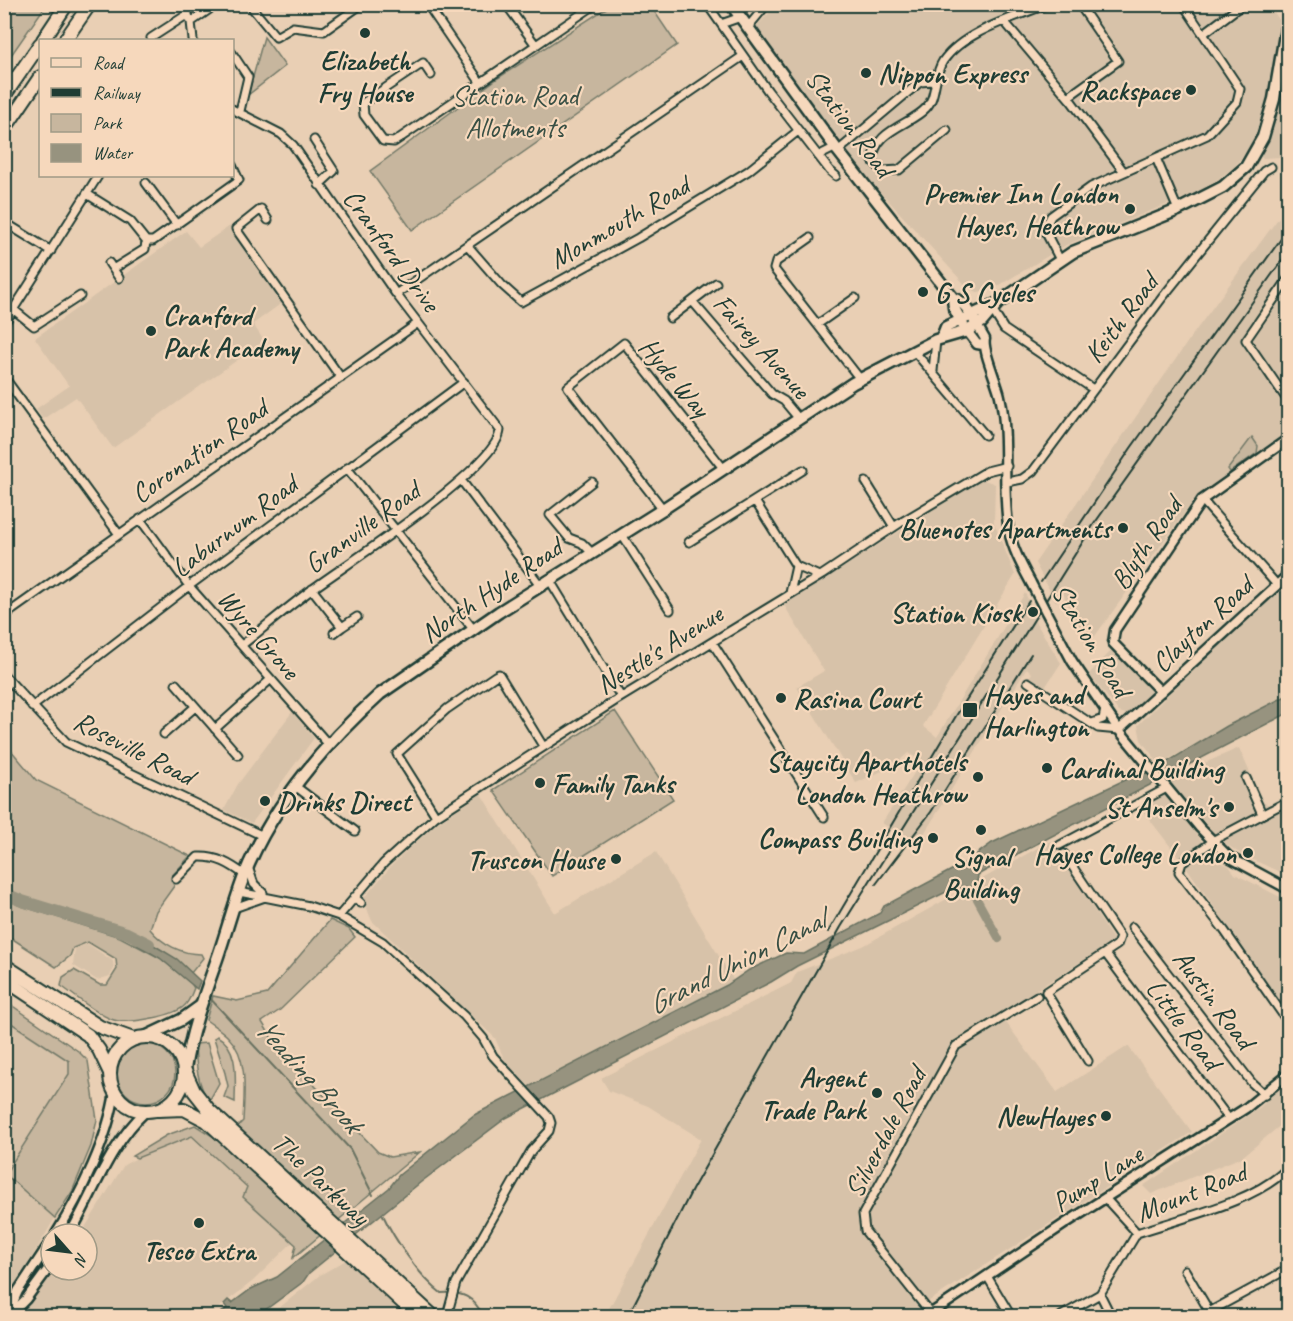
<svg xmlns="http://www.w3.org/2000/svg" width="1293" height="1321" font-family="Caveat,sans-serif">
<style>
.built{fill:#d7c2a9}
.green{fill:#c7b69e;stroke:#737a69;stroke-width:1.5}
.water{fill:#97937f;stroke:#677161;stroke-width:1.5}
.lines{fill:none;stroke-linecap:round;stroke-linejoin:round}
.stream{stroke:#677161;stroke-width:2}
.canal{stroke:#97937f;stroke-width:8}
.river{stroke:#97937f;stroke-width:12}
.minor-casing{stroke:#1f3d34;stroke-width:11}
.tertiary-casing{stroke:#1f3d34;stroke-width:13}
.primary-casing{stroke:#1f3d34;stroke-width:15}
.trunk-casing{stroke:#1f3d34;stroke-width:16}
.motorway-casing{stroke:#1f3d34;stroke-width:16}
.minor{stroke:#f6d8bc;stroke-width:7}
.tertiary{stroke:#f6d8bc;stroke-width:8}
.primary{stroke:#f6d8bc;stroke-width:10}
.trunk{stroke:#f6d8bc;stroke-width:12}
.motorway{stroke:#f6d8bc;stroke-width:12}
.rail{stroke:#1f3d34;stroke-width:2}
.tertiary-bridge-casing{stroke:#1f3d34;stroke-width:13;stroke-linecap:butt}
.tertiary-bridge{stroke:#f6d8bc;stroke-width:8}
.poi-dot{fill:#1f3d34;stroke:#f6d8bc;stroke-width:2}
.labels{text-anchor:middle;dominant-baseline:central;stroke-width:4.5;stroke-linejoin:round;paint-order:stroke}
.poi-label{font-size:28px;font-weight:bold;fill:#1f3d34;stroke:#f6d8bc;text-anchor:end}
.park-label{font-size:28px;fill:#384f44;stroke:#f6d8bc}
.street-label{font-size:28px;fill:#1f3d34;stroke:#f6d8bc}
.water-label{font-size:30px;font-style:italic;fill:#374e43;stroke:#f6d8bc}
</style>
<rect width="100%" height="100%" fill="#e9cfb4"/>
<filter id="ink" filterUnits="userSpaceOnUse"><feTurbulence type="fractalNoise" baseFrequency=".0167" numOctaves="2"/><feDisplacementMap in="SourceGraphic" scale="12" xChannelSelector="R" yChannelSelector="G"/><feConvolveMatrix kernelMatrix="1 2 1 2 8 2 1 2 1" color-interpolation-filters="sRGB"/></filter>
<g filter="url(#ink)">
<path class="built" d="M778,4L1269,5L1280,21L1288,25V153L1281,157L1264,158L1247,151L1234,167L1205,189L1066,245L995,288L978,292L969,289L845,153L755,28Z
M1288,205V434L1287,433L1195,498L1087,647L1063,593L1056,602L1035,563L1191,337Z
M230,226L286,300L253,324L264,341L113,448L76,397L43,419L36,409L69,386L35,338L186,231L199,247Z
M982,479L995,484L994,523L1015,575L923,726L937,737L1025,593L1031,606L1026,617L1033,618L1061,663L1044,689L1028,679L1032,673L1027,668L917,845L882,823L922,761L908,753L893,766L856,783L797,687L824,671L784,605Z
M1288,576V695L1159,764L1141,740L1138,725Z
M1112,650L1152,693L1129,715L1119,712L1089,674Z
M292,712L314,738L252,823L224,810L238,784Z
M1239,748L1263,802L1288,815V876L1241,854L1221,841L1168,779Z
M481,794L555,913L656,852L734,981L529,1086L505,1061L495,1038L372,921L363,899L394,863L436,824Z
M1164,795L1219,862L1229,866L1235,874L1288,901V1013L1187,868L1140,807Z
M1050,841L1114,941L999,1013L1057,1092L1128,1046L1192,1132L906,1316H605L701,1139L648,1106L609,1091L601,1078L791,983L797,972L863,946Z
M88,944L113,961L114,969L110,976L97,980L73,965L75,948Z
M5,1019L69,1061V1074L5,1174L55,1218L5,1302Z
M1288,1081V1119L1242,1157L1151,1194L1143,1186L1258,1109Z
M191,1136L299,1236L253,1281L208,1316H20L55,1270H87V1234H81L124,1165L162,1144Z
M348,1259L412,1316H269L320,1275Z"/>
<path class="green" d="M5,4L46,5L5,64L4,5Z
M611,5H650L677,45L412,230L370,171L498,78Z
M264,37L285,66L248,95Z
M1252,437L1258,446L1257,453L1230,472L1228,469Z
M615,711L673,799L552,876L493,790Z
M5,743L36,780L190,856L171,877L174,886L156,911L150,929C162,944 181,954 201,954L203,958L191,973C152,935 106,924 56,909C38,903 20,900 5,889Z
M5,897L18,905L120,937L160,958L191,983L194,988C191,995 189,1003 183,1007C170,1017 125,1025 111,1019C93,1012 76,996 61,986L63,977L74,970L100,985H107L117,969L116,959L88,942L73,948L70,956L56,967L5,934Z
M330,920L349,929L355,937L280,1010L262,1022L276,1045L378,1152L390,1157L420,1152L293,1258L296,1245L243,1197L247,1187L192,1136L137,1158L132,1156L167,1135L195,1125L222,1142L243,1121C244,1095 249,1058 229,1038C223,1031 214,1026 206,1020L213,996L237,1001L267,994Z
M4,1000L78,1051L88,1061L97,1120L91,1146L72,1192L55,1218L5,1174L69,1074V1061L5,1019Z
M217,1036C240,1048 235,1080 235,1102L224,1097L228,1086L225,1073L214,1038Z
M207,1043L219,1083L209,1101C197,1084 196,1065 195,1044Z
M117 1073a29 29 0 1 1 58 0a29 29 0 1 1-58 0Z"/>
<path class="water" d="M1288,695V713L983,872L978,875L977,883L965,890L956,887L797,966L771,982L506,1118L421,1182L309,1273L303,1282L257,1316H217L227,1308L224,1304L228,1300L232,1303L251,1289L277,1277L389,1188L399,1175L474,1115L727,985L749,970L786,953L804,954L880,913L884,906L963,864L992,843L1137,774L1149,773L1227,726Z
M137,935L177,959L200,981L197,989L160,958L134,943Z"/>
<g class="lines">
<path class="stream" d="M207,995L350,1149L373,1195
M383,1215C394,1239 420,1277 441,1293C462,1291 474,1297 483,1316"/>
<path class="canal" d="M966,879L999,939"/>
<path class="river" d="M4,893L22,901L127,933L149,944"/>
<defs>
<path id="minor" d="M183,4L191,22L193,40
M427,4L480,82
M506,4L535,44
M707,4L768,91L830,171L836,176
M253,9L276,37L293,27L324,31L362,4
M1004,21L1072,102L1124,172
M191,22L217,4
M721,24L741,17
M748,27L767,4
M1203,34L1243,4
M151,38L188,14
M232,53L248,77L240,111
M431,75L423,63L363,103L364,115L383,141L394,142L596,4
M1068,97L1118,61L1079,4
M232,109L281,134L293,145L396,294L500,430C498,467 348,563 314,588C289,606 266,626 242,645
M947,130L899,170L883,171L873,161C873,130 911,125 926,108C937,97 933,76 943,61C964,31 1016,17 1048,4
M314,140L334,171L319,185
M838,151L920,82L933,81
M818,156L836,147
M1156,158L1178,210
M146,183L177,225
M87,194L130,221L146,241H153L239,180L232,165
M268,220L261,209L236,229L341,378
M4,222L51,251
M810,238L776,262L774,269L860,379
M468,246L502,285L521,302L638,238L748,171L798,131
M1060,260L1044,229L1051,216L1091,187L1207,135L1237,102L1240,89L1183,4
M109,263L119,278
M113,269L145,249L146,241
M1288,279L1246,340L1288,401
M396,294L743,56
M693,302L772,394L784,401L799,419
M991,308L1004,329L1093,389
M14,310L34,326L80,296
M670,318L716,283
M4,324L98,176
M818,324L855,298
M914,351L985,435
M933,371L936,340
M4,377L118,533
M347,468L473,629
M461,480L540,585
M866,482L894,527
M1007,482L1022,479L1033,471L1162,298L1264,171L1271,167
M1202,500L1277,585
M755,501L796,566L819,576
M663,509L568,387L624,343L723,468
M140,519L189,586L329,745
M622,535L670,610
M689,542L803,470
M591,552L582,543L569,538L550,515L592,482
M549,579L621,697
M312,589L342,627L357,617
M790,593L796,566
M4,616L418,323
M334,633L342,627
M712,642L824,817
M4,675L66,742L263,836
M1028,682L1098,728L1119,730
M176,684L238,755
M32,707L189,586L464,382
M1092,723L1103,719L1105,709
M215,729L271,679
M164,734L195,707
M1246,778L1262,814
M295,786L355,831
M436,816L397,754L447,709L495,676L499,674L543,746
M1212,841L1288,801
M1212,842L1182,863L1179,872L1224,930L1288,1022
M1060,845L1167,788
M1064,854L1120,937L1117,945L1046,992L1088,1061
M248,867L254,884L263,893
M176,879L198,857C217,856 230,864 245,875
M239,892L309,906L339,916L383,942L464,1016L483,1038L493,1056L549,1117L551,1123L549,1131L531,1151L469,1260L456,1283L448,1312L442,1316
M354,897L361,903
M234,908L265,897
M339,916L384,863L436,816L615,701L822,575L900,523L987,471L1007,466
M1132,927L1252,1083L1265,1095
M1105,953L1229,1119
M1105,1198L1137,1233
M1185,1270L1212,1316
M987,1276L1011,1316
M1100,1294L1137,1233C1184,1217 1253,1203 1288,1168
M1209,1312L1288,1269
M931,1314L865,1231L863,1214L956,1046L1037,996
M1061,1316L1100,1294L1111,1316"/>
<path id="tertiary" d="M977,325L985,339C982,350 997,382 1000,396C1010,441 1001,486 1009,531C1013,550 1022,566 1031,583
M967,331L977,344L983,345
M1045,610L1072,661L1119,730L1200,828L1229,857L1288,889
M1161,692L1113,643L1115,630L1202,500L1288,439
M1119,730L1288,575
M56,1234C81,1194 108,1139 115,1092
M70,1234C94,1192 110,1144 146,1111
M7,1316L18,1291L51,1241
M9,1316L26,1299L51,1265
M927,1316L1066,1223L1246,1108L1288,1074"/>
<path id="primary" d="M731,4L838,151L953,298C966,302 971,315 977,325
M953,298L954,308L963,325
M942,337L946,327L998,303
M147,1036L181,1020L199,1007
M185,1069C191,1031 204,996 217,959C228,928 236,894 249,864C278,798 328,741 380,694L499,612L663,509L853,383L936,340L967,331L982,322L998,303L1073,252L1178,210L1223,187L1246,167L1263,137L1274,99L1288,17"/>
<path id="trunk" d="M4,965L100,1027L133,1039
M4,979L88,1035L99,1050L110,1073
M110 1074a37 37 0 1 1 74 0a37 37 0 1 1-74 0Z
M185,1071L194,1091L209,1110L433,1316
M158,1110L184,1109L207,1121L417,1316"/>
<path id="motorway" d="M43,40L67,4
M65,40L90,4
M4,96L40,44
M4,130L40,77"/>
</defs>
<use href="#minor" class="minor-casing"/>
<use href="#tertiary" class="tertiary-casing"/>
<use href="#primary" class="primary-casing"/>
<use href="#trunk" class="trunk-casing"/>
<use href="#motorway" class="motorway-casing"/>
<use href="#minor" class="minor"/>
<use href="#tertiary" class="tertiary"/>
<use href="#primary" class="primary"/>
<use href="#trunk" class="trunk"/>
<use href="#motorway" class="motorway"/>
<path class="rail" d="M1041,582L1131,448L1288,229
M876,884L931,812L1031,654
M828,932L956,716L1029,601
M628,1316L692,1190L841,927L1094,524L1288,252"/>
<defs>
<path id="tertiary-bridge" d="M1031,583L1045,610"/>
</defs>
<use href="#tertiary-bridge" class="tertiary-bridge-casing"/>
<use href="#tertiary-bridge" class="tertiary-bridge"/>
</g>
</g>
<g class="poi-dot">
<circle cx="365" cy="33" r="6"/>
<circle cx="866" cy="73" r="6"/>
<circle cx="1191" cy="90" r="6"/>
<circle cx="1130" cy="209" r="6"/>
<circle cx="923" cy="292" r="6"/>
<circle cx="151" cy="331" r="6"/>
<circle cx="1123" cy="528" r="6"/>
<circle cx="1033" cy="612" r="6"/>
<circle cx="781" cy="698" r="6"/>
<rect x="962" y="702" width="16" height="16" rx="3"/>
<circle cx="1047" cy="768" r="6"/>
<circle cx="978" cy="777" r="6"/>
<circle cx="540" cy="783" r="6"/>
<circle cx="265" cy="801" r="6"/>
<circle cx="1229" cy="807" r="6"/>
<circle cx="981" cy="830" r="6"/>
<circle cx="933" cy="838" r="6"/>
<circle cx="1248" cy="853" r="6"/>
<circle cx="616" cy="859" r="6"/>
<circle cx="877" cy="1093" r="6"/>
<circle cx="1106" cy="1116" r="6"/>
<circle cx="199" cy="1223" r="6"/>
</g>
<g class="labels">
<g class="poi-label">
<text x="365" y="60" text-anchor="middle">Elizabeth<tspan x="365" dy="32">Fry House</tspan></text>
<text x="878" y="73" text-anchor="start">Nippon Express</text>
<text x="1179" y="90">Rackspace</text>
<text x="1118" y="193">Premier Inn London<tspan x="1118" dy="32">Hayes, Heathrow</tspan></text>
<text x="935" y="292" text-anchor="start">G S Cycles</text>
<text x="163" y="315" text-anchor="start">Cranford<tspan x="163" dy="32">Park Academy</tspan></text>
<text x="1111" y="528">Bluenotes Apartments</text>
<text x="1021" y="612">Station Kiosk</text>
<text x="984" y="694" text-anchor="start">Hayes and<tspan x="984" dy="32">Harlington</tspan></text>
<text x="793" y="698" text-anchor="start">Rasina Court</text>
<text x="966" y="761">Staycity Aparthotels<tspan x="966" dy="32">London Heathrow</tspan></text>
<text x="1059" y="768" text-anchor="start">Cardinal Building</text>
<text x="552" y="783" text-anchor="start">Family Tanks</text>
<text x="277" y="801" text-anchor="start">Drinks Direct</text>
<text x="1217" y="807">St Anselm's</text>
<text x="921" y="838">Compass Building</text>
<text x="1236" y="853">Hayes College London</text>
<text x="981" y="856" text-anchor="middle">Signal<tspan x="981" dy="32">Building</tspan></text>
<text x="604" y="859">Truscon House</text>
<text x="865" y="1077">Argent<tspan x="865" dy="32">Trade Park</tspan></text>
<text x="1094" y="1116">NewHayes</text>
<text x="199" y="1250" text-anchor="middle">Tesco Extra</text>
</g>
<g class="park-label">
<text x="515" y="95">Station Road<tspan x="515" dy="32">Allotments</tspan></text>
</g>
<g class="street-label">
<text transform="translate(850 123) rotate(53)">Station Road</text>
<text transform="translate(619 222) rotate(-30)">Monmouth Road</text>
<text transform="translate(392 250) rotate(54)">Cranford Drive</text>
<text transform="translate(1121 318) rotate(-53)">Keith Road</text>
<text transform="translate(762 346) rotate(48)">Fairey Avenue</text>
<text transform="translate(675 377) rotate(50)">Hyde Way</text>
<text transform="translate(199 451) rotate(-35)">Coronation Road</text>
<text transform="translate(234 526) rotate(-37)">Laburnum Road</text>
<text transform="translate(362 527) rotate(-36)">Granville Road</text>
<text transform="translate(1146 543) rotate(-56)">Blyth Road</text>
<text transform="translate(491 590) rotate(-34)">North Hyde Road</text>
<text transform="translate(1202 624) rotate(-43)">Clayton Road</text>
<text transform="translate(259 634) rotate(49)">Wyre Grove</text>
<text transform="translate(1092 640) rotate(59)">Station Road</text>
<text transform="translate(659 649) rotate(-32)">Nestle's Avenue</text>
<text transform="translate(134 748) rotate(27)">Roseville Road</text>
<text transform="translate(1214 999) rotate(53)">Austin Road</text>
<text transform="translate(1184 1024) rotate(53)">Little Road</text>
<text transform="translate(885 1132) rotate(-62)">Silverdale Road</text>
<text transform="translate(1097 1178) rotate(-32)">Pump Lane</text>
<text transform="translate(321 1179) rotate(43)">The Parkway</text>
<text transform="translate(1191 1192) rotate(-22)">Mount Road</text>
</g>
<g class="water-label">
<text transform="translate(736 962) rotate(-27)">Grand Union Canal</text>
<text transform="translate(309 1075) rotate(48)">Yeading Brook</text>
</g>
</g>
<rect width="1293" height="1321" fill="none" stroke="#f6d8bc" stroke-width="24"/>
<rect x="12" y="12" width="1269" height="1297" fill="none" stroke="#1f3d34" stroke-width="2" filter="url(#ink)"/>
<rect x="39" y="39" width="195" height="138" fill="#f6d8bc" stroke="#a09a86" stroke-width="1.5"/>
<rect x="51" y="58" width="30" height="9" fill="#f6d8bc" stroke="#a09a86" stroke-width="1.5"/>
<text x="93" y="69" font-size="18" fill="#1f3d34">Road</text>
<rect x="51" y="88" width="30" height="9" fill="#1f3d34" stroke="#a09a86" stroke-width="1.5"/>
<text x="93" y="99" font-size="18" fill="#1f3d34">Railway</text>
<rect x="51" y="114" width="30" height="18" fill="#c7b69e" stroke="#a09a86" stroke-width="1.5"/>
<text x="93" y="129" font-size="18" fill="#1f3d34">Park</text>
<rect x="51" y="144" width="30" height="18" fill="#97937f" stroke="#a09a86" stroke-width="1.5"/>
<text x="93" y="159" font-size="18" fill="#1f3d34">Water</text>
<g transform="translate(69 1252) rotate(118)"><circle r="28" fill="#f6d8bc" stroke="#a09a86" stroke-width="1.5"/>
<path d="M0-4.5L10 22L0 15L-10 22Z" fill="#1f3d34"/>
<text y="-9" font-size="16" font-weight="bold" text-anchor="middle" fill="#1f3d34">N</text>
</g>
</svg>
